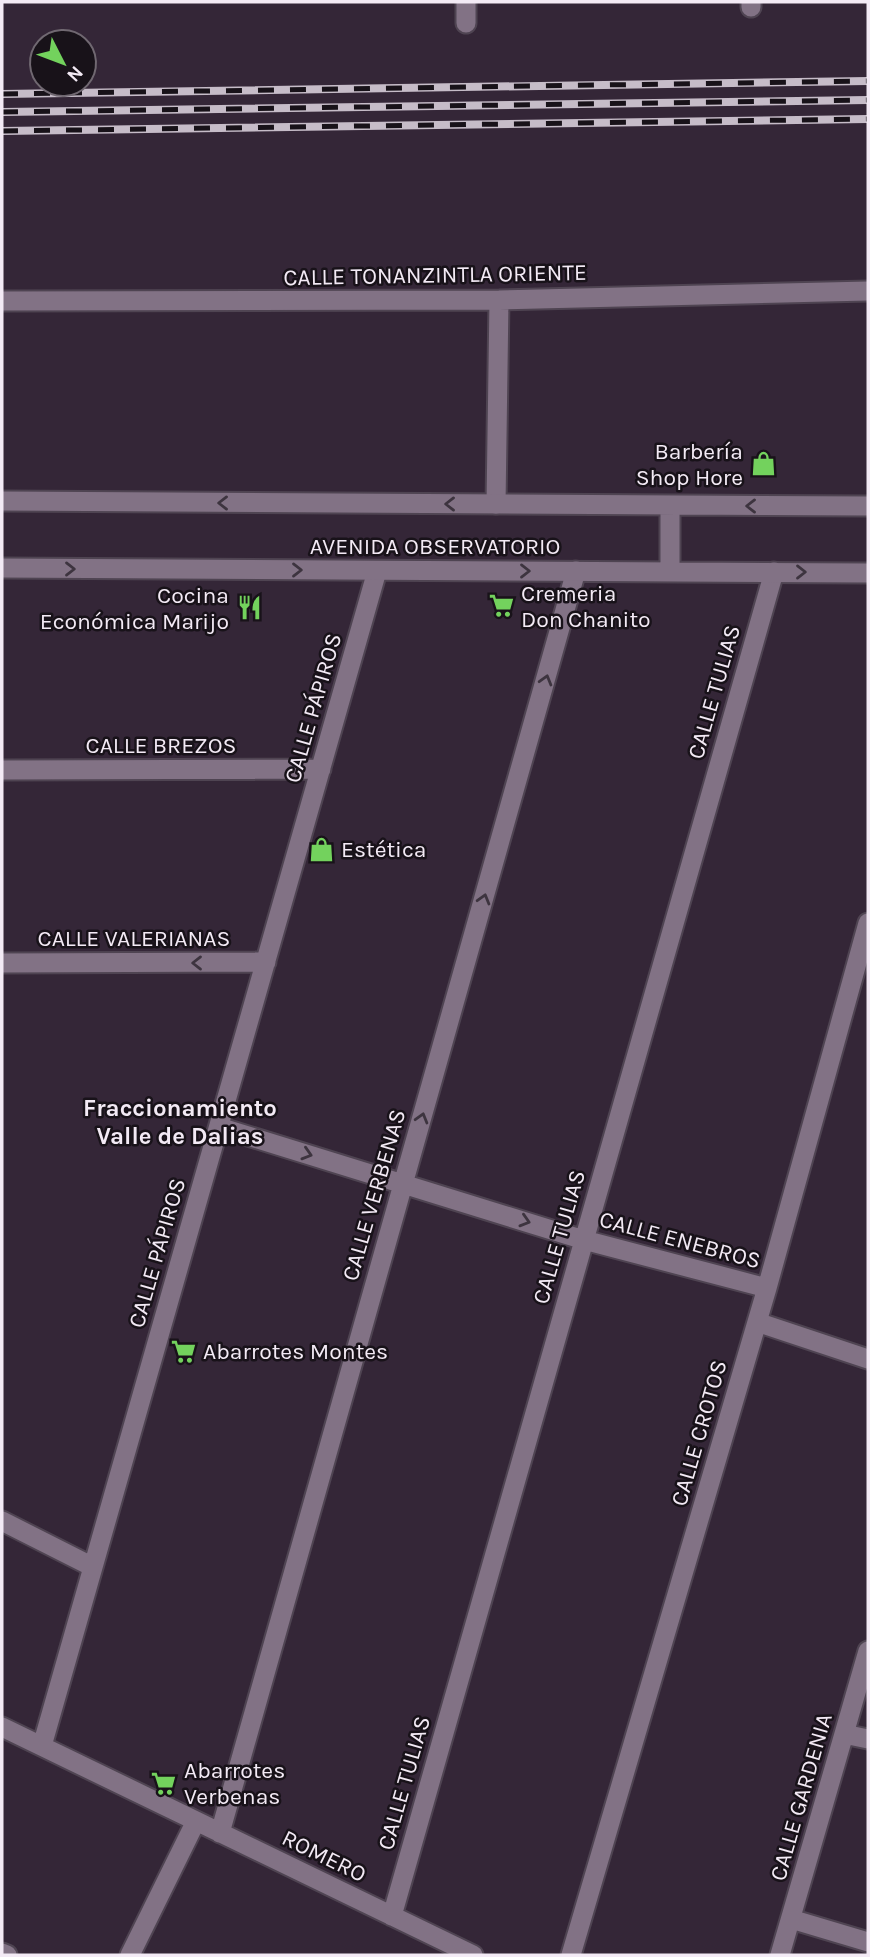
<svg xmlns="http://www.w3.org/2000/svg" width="870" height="1957" font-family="Karla,sans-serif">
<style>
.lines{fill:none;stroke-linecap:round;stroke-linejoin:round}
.minor-casing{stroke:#4f4452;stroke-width:23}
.tertiary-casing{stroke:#4f4452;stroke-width:23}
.minor{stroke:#827285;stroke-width:19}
.tertiary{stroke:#827285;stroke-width:19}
.rail-casing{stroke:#c6bcc8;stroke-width:8}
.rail{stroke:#181219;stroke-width:5;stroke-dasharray:16;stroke-linecap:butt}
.oneway{stroke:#3d343f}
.labels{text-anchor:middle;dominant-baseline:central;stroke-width:5;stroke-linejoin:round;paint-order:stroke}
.street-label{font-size:23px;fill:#f3eaf5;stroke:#181219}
.poi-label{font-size:23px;fill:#f3eaf5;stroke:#181219;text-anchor:start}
.neighbourhood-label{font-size:24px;font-weight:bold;fill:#f3eaf5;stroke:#181219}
</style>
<rect width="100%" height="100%" fill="#342637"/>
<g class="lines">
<defs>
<path id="minor" d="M751,2V7
M466,23V2
M2,301L499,300L868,291
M496,504L499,300
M2,770L321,769
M2,963L266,962
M219,1127L584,1240L767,1288
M757,1322L868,1359
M2,1521L93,1567
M2,1727L473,1955
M844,1734L868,1739
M42,1746L377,571
M220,1833L576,571
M392,1916L774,572
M791,1919L868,1942
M2,1953L7,1955
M130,1955L196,1821
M571,1955L767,1288L868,923
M780,1955L868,1651"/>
<path id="tertiary" d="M2,501L868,506
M2,568L868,573
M670,572V506"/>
</defs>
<use href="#minor" class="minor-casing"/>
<use href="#tertiary" class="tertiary-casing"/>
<use href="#minor" class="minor"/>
<use href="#tertiary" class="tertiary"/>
<defs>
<path id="rail" d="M2,94L868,81
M2,112L868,100
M2,131L868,119"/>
</defs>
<use href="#rail" class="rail-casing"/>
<use href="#rail" class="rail"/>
</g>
<defs><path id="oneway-chevron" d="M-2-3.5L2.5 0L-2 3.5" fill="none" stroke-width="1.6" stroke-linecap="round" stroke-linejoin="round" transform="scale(1.75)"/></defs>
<g class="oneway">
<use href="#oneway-chevron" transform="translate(223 503) rotate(-180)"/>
<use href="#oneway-chevron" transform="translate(450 504) rotate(-180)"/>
<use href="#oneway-chevron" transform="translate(751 506) rotate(-180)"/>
<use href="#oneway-chevron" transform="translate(70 569)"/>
<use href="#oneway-chevron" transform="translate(297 570)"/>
<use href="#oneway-chevron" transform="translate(525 571)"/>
<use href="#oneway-chevron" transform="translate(801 572)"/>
<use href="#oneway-chevron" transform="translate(546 680) rotate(-74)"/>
<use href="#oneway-chevron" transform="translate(484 899) rotate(-74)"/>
<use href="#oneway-chevron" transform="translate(197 963) rotate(180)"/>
<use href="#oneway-chevron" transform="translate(422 1118) rotate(-74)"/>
<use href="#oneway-chevron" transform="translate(307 1154) rotate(17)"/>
<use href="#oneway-chevron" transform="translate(525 1221) rotate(17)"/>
</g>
<defs>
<symbol id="shop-bare" viewBox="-9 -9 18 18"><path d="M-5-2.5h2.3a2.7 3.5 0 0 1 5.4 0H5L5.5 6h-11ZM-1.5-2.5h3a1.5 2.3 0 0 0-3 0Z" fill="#73d25d" stroke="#181219" stroke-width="2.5" paint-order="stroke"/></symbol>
<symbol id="supermarket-bare" viewBox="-9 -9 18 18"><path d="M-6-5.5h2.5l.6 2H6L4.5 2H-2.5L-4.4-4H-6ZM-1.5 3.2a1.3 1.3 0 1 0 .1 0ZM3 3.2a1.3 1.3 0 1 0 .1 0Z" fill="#73d25d" stroke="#181219" stroke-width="2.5" paint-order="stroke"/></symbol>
<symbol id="restaurant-bare" viewBox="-9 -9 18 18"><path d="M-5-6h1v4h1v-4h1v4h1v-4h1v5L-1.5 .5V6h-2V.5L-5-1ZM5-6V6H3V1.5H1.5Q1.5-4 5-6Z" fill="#73d25d" stroke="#181219" stroke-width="2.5" paint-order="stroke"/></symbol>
</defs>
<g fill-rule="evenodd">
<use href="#shop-bare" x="746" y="446" width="35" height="35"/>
<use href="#supermarket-bare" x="484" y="588" width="35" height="35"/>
<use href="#restaurant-bare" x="232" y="590" width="35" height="35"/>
<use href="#shop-bare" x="304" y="832" width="35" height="35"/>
<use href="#supermarket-bare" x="166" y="1334" width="35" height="35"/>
<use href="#supermarket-bare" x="146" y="1766" width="35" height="35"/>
</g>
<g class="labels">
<g class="street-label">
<text transform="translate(435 275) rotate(-1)">CALLE TONANZINTLA ORIENTE</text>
<text x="435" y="546">AVENIDA OBSERVATORIO</text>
<text transform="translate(714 692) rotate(-74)">CALLE TULIAS</text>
<text transform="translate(313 708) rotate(-74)">CALLE PÁPIROS</text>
<text x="161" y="745">CALLE BREZOS</text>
<text x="134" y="938">CALLE VALERIANAS</text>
<text transform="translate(374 1195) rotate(-74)">CALLE VERBENAS</text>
<text transform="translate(559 1237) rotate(-74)">CALLE TULIAS</text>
<text transform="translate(680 1240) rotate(15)">CALLE ENEBROS</text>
<text transform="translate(157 1253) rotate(-74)">CALLE PÁPIROS</text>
<text transform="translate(699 1433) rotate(-74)">CALLE CROTOS</text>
<text transform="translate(404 1783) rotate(-74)">CALLE TULIAS</text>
<text transform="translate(801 1797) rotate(-74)">CALLE GARDENIA</text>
<text transform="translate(324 1856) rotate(26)">ROMERO</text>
</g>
<g class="poi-label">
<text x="743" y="451" text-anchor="end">Barbería<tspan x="743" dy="26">Shop Hore</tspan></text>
<text x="521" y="593">Cremeria<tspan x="521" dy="26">Don Chanito</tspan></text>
<text x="229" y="595" text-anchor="end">Cocina<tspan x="229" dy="26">Económica Marijo</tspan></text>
<text x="341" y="849">Estética</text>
<text x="203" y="1351">Abarrotes Montes</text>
<text x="184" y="1770">Abarrotes<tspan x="184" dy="26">Verbenas</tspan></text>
</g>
<g class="neighbourhood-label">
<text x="180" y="1108">Fraccionamiento<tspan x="180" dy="28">Valle de Dalias</tspan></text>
</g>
</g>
<rect width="870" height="1957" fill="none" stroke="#f3eaf5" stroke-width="7"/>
<g transform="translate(63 63) rotate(132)"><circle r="33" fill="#181219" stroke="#706871" stroke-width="2"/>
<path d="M0-5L12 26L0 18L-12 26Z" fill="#73d25d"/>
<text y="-10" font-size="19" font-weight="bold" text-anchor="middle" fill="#f3eaf5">N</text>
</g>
</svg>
